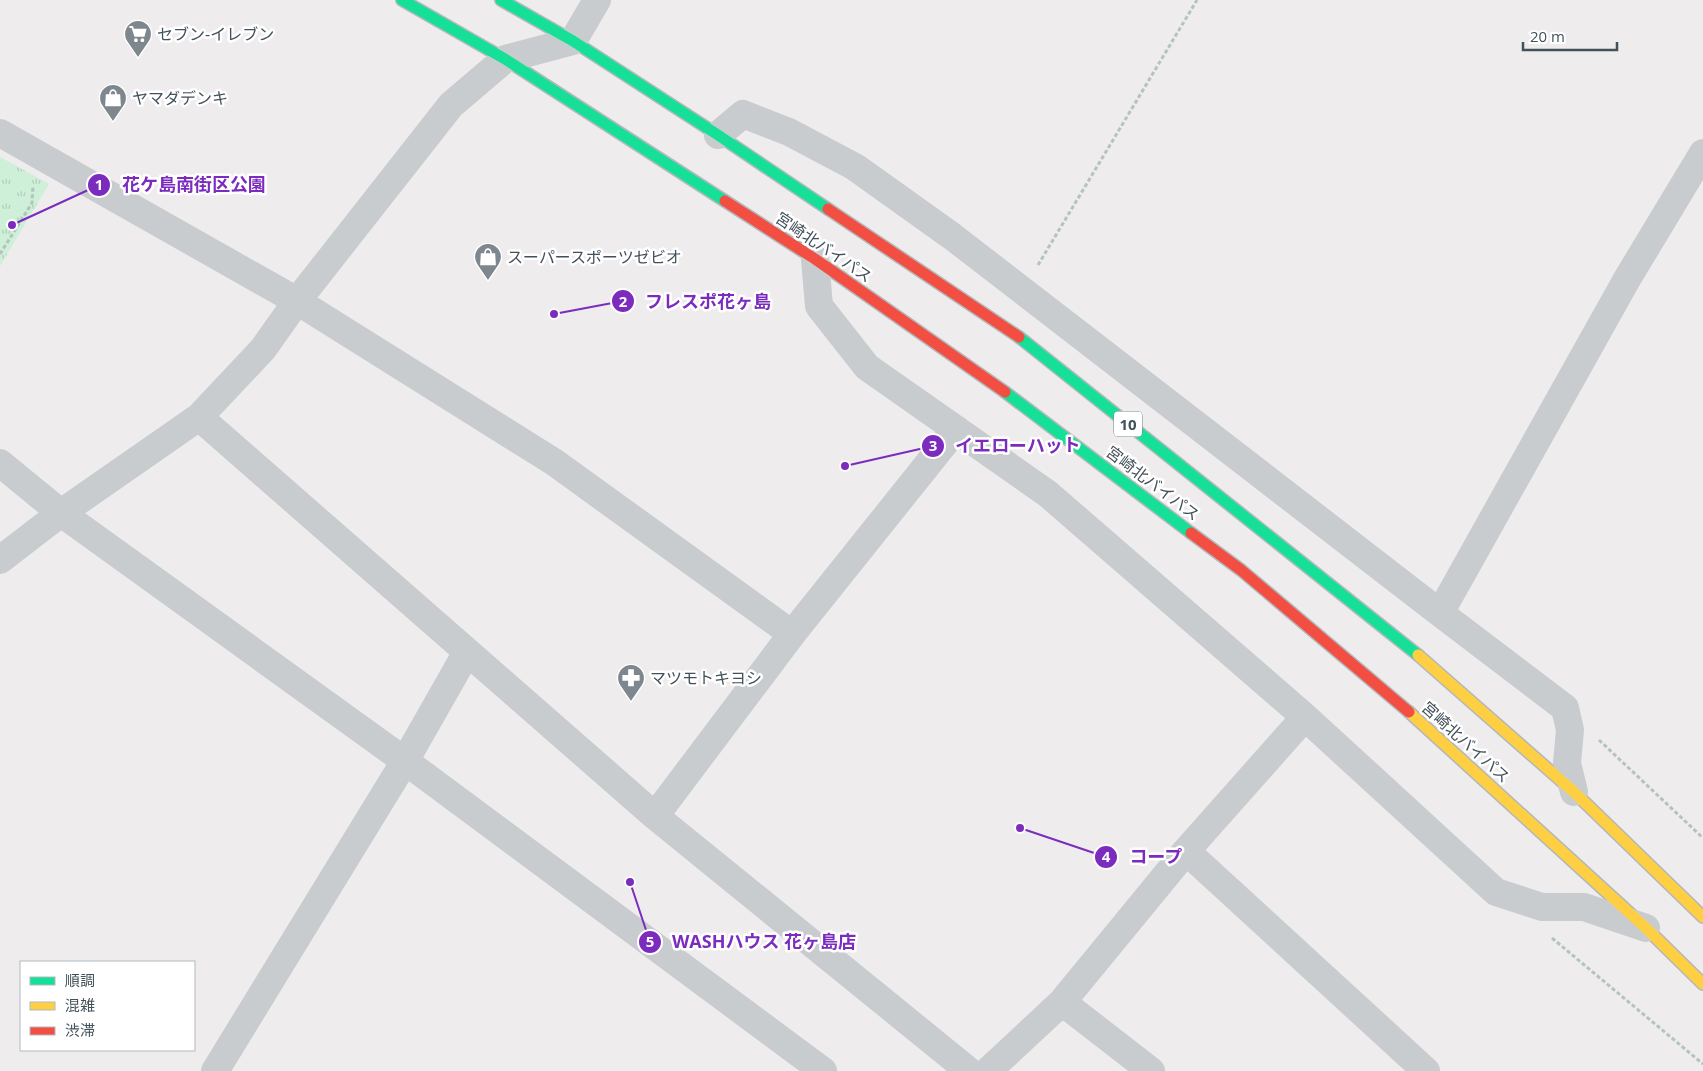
<svg xmlns="http://www.w3.org/2000/svg" width="1703" height="1071" font-family="'Open Sans','Noto Sans JP',sans-serif">
<style>
.park{fill:url(#park-tufts)}
.lines{fill:none;stroke-linecap:round;stroke-linejoin:round}
.fast-casing{stroke:#b1b7bd;stroke-width:14}
.slow-casing{stroke:#b1b7bd;stroke-width:14}
.jam-casing{stroke:#b1b7bd;stroke-width:14}
.path{stroke:#b4c3bd;stroke-width:3;stroke-dasharray:4 2.5;stroke-linecap:butt}
.street{stroke:#c8ccce;stroke-width:28}
.fast{stroke:#16e098;stroke-width:11}
.slow{stroke:#ffcf43;stroke-width:11}
.jam{stroke:#f24e42;stroke-width:11}
.labels{text-anchor:middle;dominant-baseline:central;stroke-width:5;stroke-linejoin:round;paint-order:stroke}
.shield{fill:#fff;stroke:#7b858c;stroke-width:1}
.shield-label{font-size:15px;font-weight:bold;fill:#42515a}
.poi-label{font-size:16px;fill:#42515a;stroke:#fff;text-anchor:start}
.street-label{font-size:16px;fill:#42515a;stroke:#fff}
.leader{fill:none;stroke:#7b2cbf;stroke-width:2}
.callout-dot{fill:#7b2cbf;stroke:#fff;stroke-width:2}
.mark-label{font-size:15px;text-anchor:middle;font-weight:bold;fill:#fff}
.callout-label{font-size:18px;text-anchor:middle;font-weight:bold;fill:#7b2cbf;stroke:#fff;stroke-width:5;stroke-linejoin:round;paint-order:stroke}
</style>
<defs>
<pattern id="park-tufts" width="24" height="20" patternUnits="userSpaceOnUse" patternTransform="scale(1.25)"><rect width="24" height="20" fill="#ceefd8"/><path d="M3 7l-1-3M5 7V3M7 7l1-3M15 17l-1-3M17 17v-4M19 17l1-3" fill="none" stroke="#b2cfbc"/></pattern>
</defs>
<rect width="100%" height="100%" fill="#eeecec"/>
<path class="park" d="M0,157L49,184L0,266Z"/>
<g class="lines">
<defs>
<path id="fast" d="M402,0L505,59L725,201
M501,0L573,41L718,135L828,209
M1019,337L1418,655
M1005,392L1191,533"/>
<path id="slow" d="M1418,655L1574,792L1703,917
M1409,712L1646,928L1703,984"/>
<path id="jam" d="M725,201L815,259L1005,392
M828,209L1019,337
M1191,533L1241,570L1409,712"/>
</defs>
<use href="#fast" class="fast-casing"/>
<use href="#slow" class="slow-casing"/>
<use href="#jam" class="jam-casing"/>
<path class="path" d="M0,254L32,203L33,186
M1038,265L1197,0
M1599,740L1703,838
M1552,938L1703,1064"/>
<path class="street" d="M0,133L297,301L554,462L792,634
M718,135L743,114L789,132L855,167L953,237L1440,613L1565,708L1570,730L1567,763L1574,792
M815,259L819,306L867,367L1048,494L1305,717L1496,892L1542,907H1584L1646,928
M199,417L655,816L969,1071
M0,463L61,513L405,761L823,1071
M0,560L61,513L199,417L263,349L297,301L451,105L505,59L573,41L597,0
M1440,613L1627,279L1703,153
M655,816L792,634L956,429
M1186,851L1426,1071
M1062,1002L1151,1071
M215,1071L405,761L467,652
M988,1071L1062,1002L1186,851L1305,717"/>
<use href="#fast" class="fast"/>
<use href="#slow" class="slow"/>
<use href="#jam" class="jam"/>
</g>
<defs>
<symbol id="supermarket-pin" viewBox="-11 -11 22 30"><path d="M0 17L-7.5 6A9.5 9.5 0 1 1 7.5 6Z" fill="#7e878d" stroke="#fff"/><path d="M-6-5.5h2.5l.6 2H6L4.5 2H-2.5L-4.4-4H-6ZM-1.5 3.2a1.3 1.3 0 1 0 .1 0ZM3 3.2a1.3 1.3 0 1 0 .1 0Z" fill="#fff"/></symbol>
<symbol id="shop-pin" viewBox="-11 -11 22 30"><path d="M0 17L-7.5 6A9.5 9.5 0 1 1 7.5 6Z" fill="#7e878d" stroke="#fff"/><path d="M-5-2.5h2.3a2.7 3.5 0 0 1 5.4 0H5L5.5 6h-11ZM-1.5-2.5h3a1.5 2.3 0 0 0-3 0Z" fill="#fff"/></symbol>
<symbol id="pharmacy-pin" viewBox="-11 -11 22 30"><path d="M0 17L-7.5 6A9.5 9.5 0 1 1 7.5 6Z" fill="#7e878d" stroke="#fff"/><path d="M-2-6h4v4h4v4h-4v4h-4v-4h-4v-4h4Z" fill="#fff"/></symbol>
</defs>
<g fill-rule="evenodd">
<use href="#supermarket-pin" x="122" y="18" width="32" height="43"/>
<use href="#shop-pin" x="97" y="82" width="32" height="43"/>
<use href="#shop-pin" x="472" y="241" width="32" height="43"/>
<use href="#pharmacy-pin" x="615" y="662" width="32" height="43"/>
</g>
<g class="labels">
<rect class="shield" x="1114" y="411.5" width="28" height="25" rx="4"/>
<g class="shield-label">
<text x="1128" y="424">10</text>
</g>
<g class="poi-label">
<text x="157" y="34">セブン-イレブン</text>
<text x="132" y="98">ヤマダデンキ</text>
<text x="507" y="257">スーパースポーツゼビオ</text>
<text x="650" y="678">マツモトキヨシ</text>
</g>
<g class="street-label">
<text transform="translate(824 247) rotate(34)">宮崎北バイパス</text>
<text transform="translate(1153 483) rotate(37)">宮崎北バイパス</text>
<text transform="translate(1466 742) rotate(42)">宮崎北バイパス</text>
</g>
</g>
<path class="leader" d="M12 225L99 185M554 314L623 301M845 466L933 446M1020 828L1106 857M630 882L650 942"/>
<g class="callout-dot">
<circle cx="12" cy="225" r="5"/>
<circle cx="554" cy="314" r="5"/>
<circle cx="845" cy="466" r="5"/>
<circle cx="1020" cy="828" r="5"/>
<circle cx="630" cy="882" r="5"/>
<circle cx="99" cy="185" r="12"/>
<circle cx="623" cy="301" r="12"/>
<circle cx="933" cy="446" r="12"/>
<circle cx="1106" cy="857" r="12"/>
<circle cx="650" cy="942" r="12"/>
</g>
<g class="mark-label">
<text x="99" y="190">1</text>
<text x="623" y="307">2</text>
<text x="933" y="451">3</text>
<text x="1106" y="862">4</text>
<text x="650" y="947">5</text>
</g>
<g class="callout-label">
<text x="194" y="191">花ケ島南街区公園</text>
<text x="708" y="308">フレスポ花ヶ島</text>
<text x="1018" y="452">イエローハット</text>
<text x="1156" y="863">コープ</text>
<text x="764" y="948">WASHハウス 花ヶ島店</text>
</g>
<rect x="20" y="961" width="175" height="90" fill="#ffffff" stroke="#b3b9bd"/>
<rect x="30" y="977" width="25" height="8" fill="#16e098" stroke="#b3b9bd"/>
<text x="65" y="986" font-size="15" fill="#42515a">順調</text>
<rect x="30" y="1002" width="25" height="8" fill="#ffcf43" stroke="#b3b9bd"/>
<text x="65" y="1011" font-size="15" fill="#42515a">混雑</text>
<rect x="30" y="1027" width="25" height="8" fill="#f24e42" stroke="#b3b9bd"/>
<text x="65" y="1036" font-size="15" fill="#42515a">渋滞</text>
<path d="M1523 42v8h94v-8" fill="none" stroke="#42515a" stroke-width="2.5"/>
<text x="1530" y="42" font-size="15" fill="#42515a" stroke="#ffffff" stroke-width="4" paint-order="stroke">20 m</text>
</svg>
